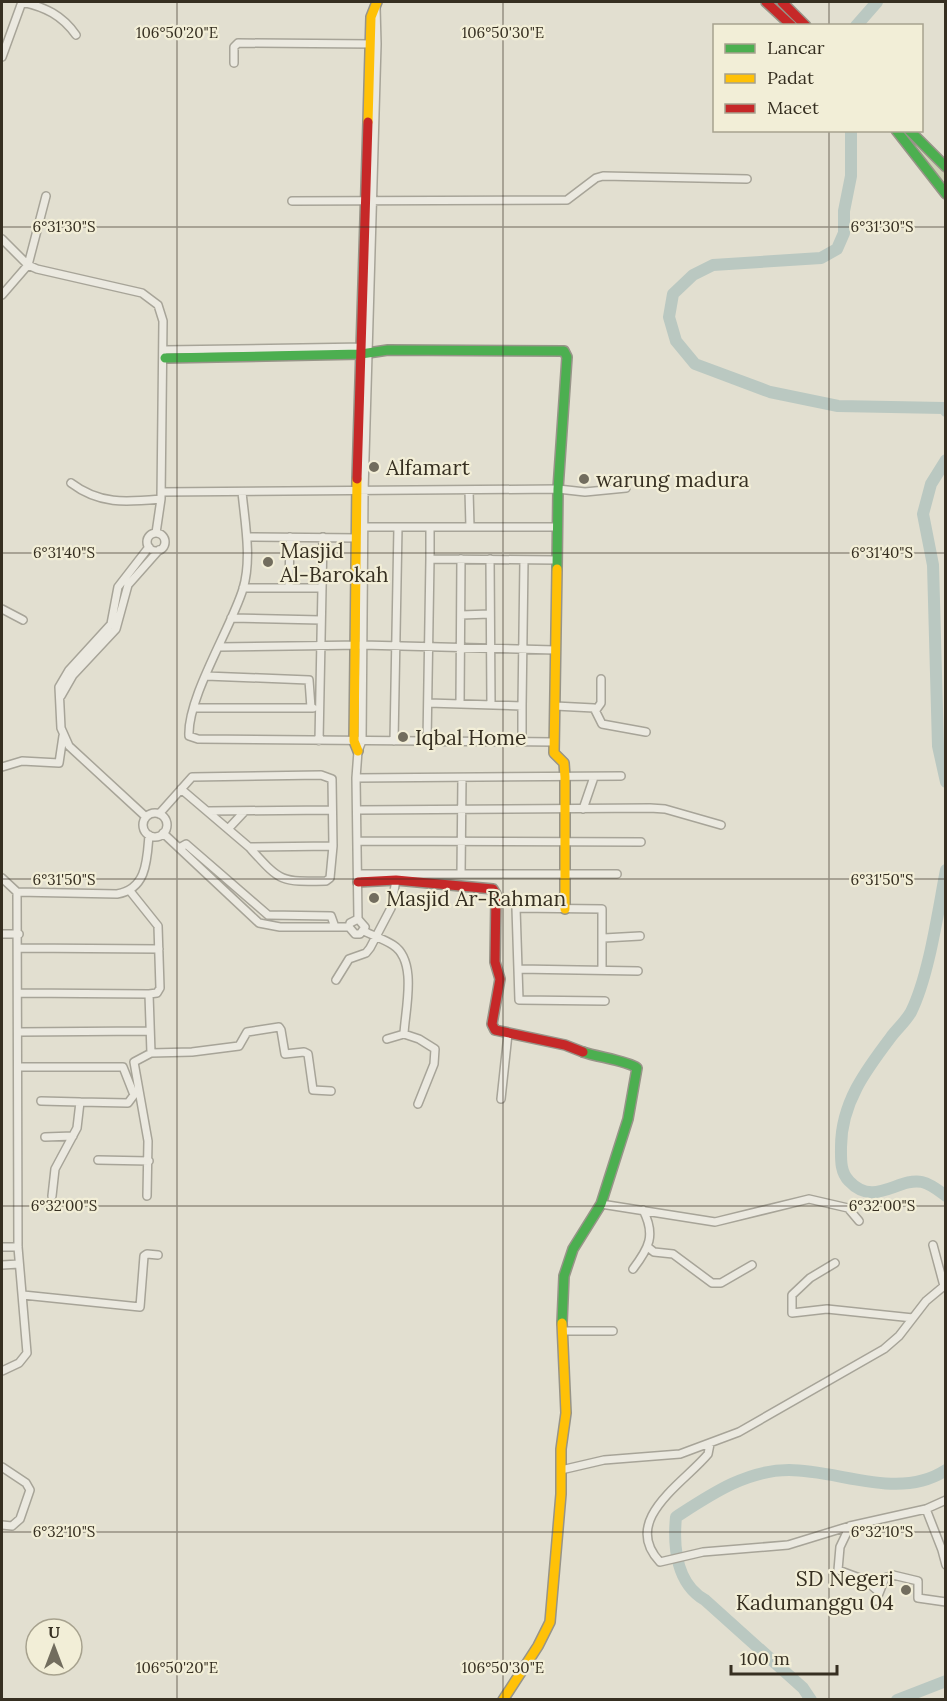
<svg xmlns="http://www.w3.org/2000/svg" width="947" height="1701" font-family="Lora,serif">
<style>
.green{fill:#cdd1b4}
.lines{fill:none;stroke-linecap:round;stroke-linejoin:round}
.river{stroke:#bac8c1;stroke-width:12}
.street-casing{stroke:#a7a498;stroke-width:10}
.fast-casing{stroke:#979488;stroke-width:12}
.slow-casing{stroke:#979488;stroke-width:12}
.jam-casing{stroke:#979488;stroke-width:12}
.street{stroke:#ebe9e0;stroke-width:7}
.fast{stroke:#4caf50;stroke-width:9}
.slow{stroke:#ffc107;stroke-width:9}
.jam{stroke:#c62828;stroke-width:9}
.ticks{fill:none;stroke:#362f21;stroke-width:1.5;stroke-opacity:0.45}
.poi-dot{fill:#726d5e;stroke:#f2eed7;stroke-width:2}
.labels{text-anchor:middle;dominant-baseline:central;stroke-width:4.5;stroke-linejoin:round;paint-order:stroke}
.poi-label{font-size:21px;fill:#362f21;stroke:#f2eed7;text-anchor:start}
.ticks-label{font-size:15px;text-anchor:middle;fill:#362f21;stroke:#f2eed7;stroke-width:4.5;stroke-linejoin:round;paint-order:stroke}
</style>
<rect width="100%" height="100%" fill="#e2dfd0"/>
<path class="green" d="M896,131H909L945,167V194Z"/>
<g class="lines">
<path class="river" d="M856,26L877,2
M851,130V176L844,211V233L837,249L821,258L713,265L693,275L673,294L669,317L676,341L695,364L770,392L838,406L944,408L946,411
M946,460L931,484L923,514L933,565L938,746L946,782
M946,870C938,911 929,976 911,1012C906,1021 897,1029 891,1037C866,1070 841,1103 841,1147C841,1159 840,1172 849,1181C874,1208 898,1177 922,1182C931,1184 938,1190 946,1196
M811,1700L803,1688L705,1600C677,1584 673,1548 676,1517C710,1495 746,1470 789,1470C840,1470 899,1501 946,1470
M897,1700L946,1681"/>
<defs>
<path id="street" d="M22,2C45,7 62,15 76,35
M2,57L22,2
M234,63V47L238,43L373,44
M292,201L567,200L596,178L603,176L747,179
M2,239L28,265L37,269L142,293L158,305L163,321L161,499L156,533
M2,295L28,265L46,196
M165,350L366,347
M71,483C100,505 127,502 161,499
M469,490L470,527
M161,492L558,489L585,492L626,488
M242,492C245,523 252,559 243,589C231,628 187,698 189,736L198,739L554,742
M362,527H557
M147 542a9 9 0 1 1 18 0a9 9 0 1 1-18 0Z
M247,537L359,538
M430,559V527
M490,559L491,705
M243,588H321
M289,588L290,537
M2,609L23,620
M461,615L490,614
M231,618L321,620
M219,647L362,645L555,650
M206,676L309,680L311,708
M61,696L73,675L116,629L128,585L159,550
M428,703L522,706L524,560
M460,704L461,559
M522,706V742
M555,706L594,708L602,724L646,732
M194,708H313
M596,710L601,703V679
M319,741L323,537
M394,741L398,527
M427,742L430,559L557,560
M2,767L22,761L59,763L63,736
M356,778L621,776
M181,789L249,847L333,846
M583,809L594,777
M357,810L650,808L665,809L721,825
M209,811L332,810
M143 825a12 12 0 1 1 24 0a12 12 0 1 1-24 0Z
M159,814L192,777L321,775L332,779L333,846L330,878L326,881C279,882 281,882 249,847
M146,817L69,746L61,728L59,687L69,670L111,624L118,587L149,547
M228,829L244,812
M163,833L259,923L280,927H349
M357,841L641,842
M179,848L186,844L268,915L331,916L335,927
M358,874H617
M461,874L462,778
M2,878L17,892
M130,891L158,926L160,988L157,993L149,994L151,1053L134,1062L148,1141L147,1196
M358,919L350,923L349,927L355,934H360L365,927L358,919L356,778L358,751L362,741L364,492L377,44L376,7
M364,931C373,936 384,939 393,945C418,961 405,1010 404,1034L419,1039L435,1049L434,1064L418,1104
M2,934H19
M604,938L640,936
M19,948L159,949
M518,969L638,971
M602,969V909L516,908L519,1000L605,1001
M336,980L349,959L366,953L370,948L391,908L396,880
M19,993L149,994
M19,1032L149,1031
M387,1039L404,1034
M151,1053L192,1052L239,1046L247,1032L279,1027L281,1030L285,1054L304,1052L308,1054L313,1090L331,1091
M18,1067H123L134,1095L128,1103L80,1102L77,1128L55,1169L52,1196
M501,1099L508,1034
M41,1101L80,1102
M45,1137L73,1136
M98,1160L149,1161
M601,1204L715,1222L809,1199L848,1208L859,1221
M2,1247H18
M649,1248L654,1252L673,1254L712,1283H721L752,1265
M835,1263L810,1278L792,1295V1313L827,1309L913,1318
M2,1265L19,1264
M633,1269C649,1248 656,1235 643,1210
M23,1295L140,1307L144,1256L147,1254L158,1255
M562,1331H613
M2,1371L19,1363L27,1353L18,1247L17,892L117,894C147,889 147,860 149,835
M710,1444L708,1454C684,1483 620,1520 660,1562L703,1552L788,1545L850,1526L926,1509L946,1500
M2,1467L26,1483L30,1490L20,1519L12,1526L2,1525
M561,1470L604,1460L680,1454L739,1432L884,1349L899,1336L926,1301L944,1286L933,1245
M926,1509L942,1550L946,1552
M850,1526L840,1547L838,1570L865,1580L879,1592
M942,1550L946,1565
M876,1601L885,1578L893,1575L918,1581V1598L946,1602"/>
<path id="fast" d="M896,130L946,194
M909,130L946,167
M165,358L361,354L388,350L564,351L567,357L558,489L557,569
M562,1323L564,1276L573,1249L601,1204L628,1119L637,1068C628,1061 597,1057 583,1052"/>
<path id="slow" d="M368,122L371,17L377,2
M357,479L354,741L358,751
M557,569L554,753L564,763L565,777V909
M503,1700L538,1646L550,1622L561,1494V1449L566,1413L562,1323"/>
<path id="jam" d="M766,2L792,26
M782,2L806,26
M357,479L368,122
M358,882L396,880L493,889L496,894L495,962L500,979L492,1024L495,1030L565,1045L583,1052"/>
</defs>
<use href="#street" class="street-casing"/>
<use href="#fast" class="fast-casing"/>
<use href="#slow" class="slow-casing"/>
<use href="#jam" class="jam-casing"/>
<use href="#street" class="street"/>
<use href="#fast" class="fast"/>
<use href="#slow" class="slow"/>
<use href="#jam" class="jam"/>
</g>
<path class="ticks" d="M177,2V1700M503,2V1700M829,2V26M829,130V1700M2,227H946M2,553H946M2,879H946M2,1206H946M2,1532H946"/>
<g class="poi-dot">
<circle cx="374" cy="467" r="6"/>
<circle cx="584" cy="479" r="6"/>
<circle cx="268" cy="562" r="6"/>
<circle cx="403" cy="737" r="6"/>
<circle cx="374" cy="898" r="6"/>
<circle cx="906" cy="1590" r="6"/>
</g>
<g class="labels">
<g class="poi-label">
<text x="386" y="467">Alfamart</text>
<text x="596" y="479">warung madura</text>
<text x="280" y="550">Masjid<tspan x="280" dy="24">Al-Barokah</tspan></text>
<text x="415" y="737">Iqbal Home</text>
<text x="386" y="898">Masjid Ar-Rahman</text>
<text x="894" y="1578" text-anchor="end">SD Negeri<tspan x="894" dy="24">Kadumanggu 04</tspan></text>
</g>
</g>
<g class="ticks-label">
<text x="177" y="38">106°50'20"E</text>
<text x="503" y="38">106°50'30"E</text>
<text x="64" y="232">6°31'30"S</text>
<text x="882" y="232">6°31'30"S</text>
<text x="64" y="558">6°31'40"S</text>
<text x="882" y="558">6°31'40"S</text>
<text x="64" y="885">6°31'50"S</text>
<text x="882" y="885">6°31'50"S</text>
<text x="64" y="1211">6°32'00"S</text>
<text x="882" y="1211">6°32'00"S</text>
<text x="64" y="1537">6°32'10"S</text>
<text x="882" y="1537">6°32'10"S</text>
<text x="177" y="1673">106°50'20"E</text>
<text x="503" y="1673">106°50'30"E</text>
</g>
<rect width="947" height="1701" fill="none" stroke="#362f21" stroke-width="6"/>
<rect x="713" y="24" width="210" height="108" fill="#f2eed7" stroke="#a7a28e" stroke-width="1.5"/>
<rect x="725" y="44" width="30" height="9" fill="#4caf50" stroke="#a7a28e" stroke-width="1.5"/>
<text x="767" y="54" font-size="18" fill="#362f21">Lancar</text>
<rect x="725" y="74" width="30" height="9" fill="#ffc107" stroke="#a7a28e" stroke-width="1.5"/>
<text x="767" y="84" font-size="18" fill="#362f21">Padat</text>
<rect x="725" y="104" width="30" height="9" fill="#c62828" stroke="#a7a28e" stroke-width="1.5"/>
<text x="767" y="114" font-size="18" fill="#362f21">Macet</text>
<g transform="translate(54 1647)"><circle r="28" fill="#f2eed7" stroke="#a7a28e" stroke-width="1.5"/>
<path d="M0-4.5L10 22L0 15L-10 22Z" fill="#726d5e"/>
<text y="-9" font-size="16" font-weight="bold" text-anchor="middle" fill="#362f21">U</text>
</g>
<path d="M731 1665v9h106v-9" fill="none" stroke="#362f21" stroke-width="3"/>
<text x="740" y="1665" font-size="18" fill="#362f21" stroke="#f2eed7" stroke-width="4.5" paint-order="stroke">100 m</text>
</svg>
